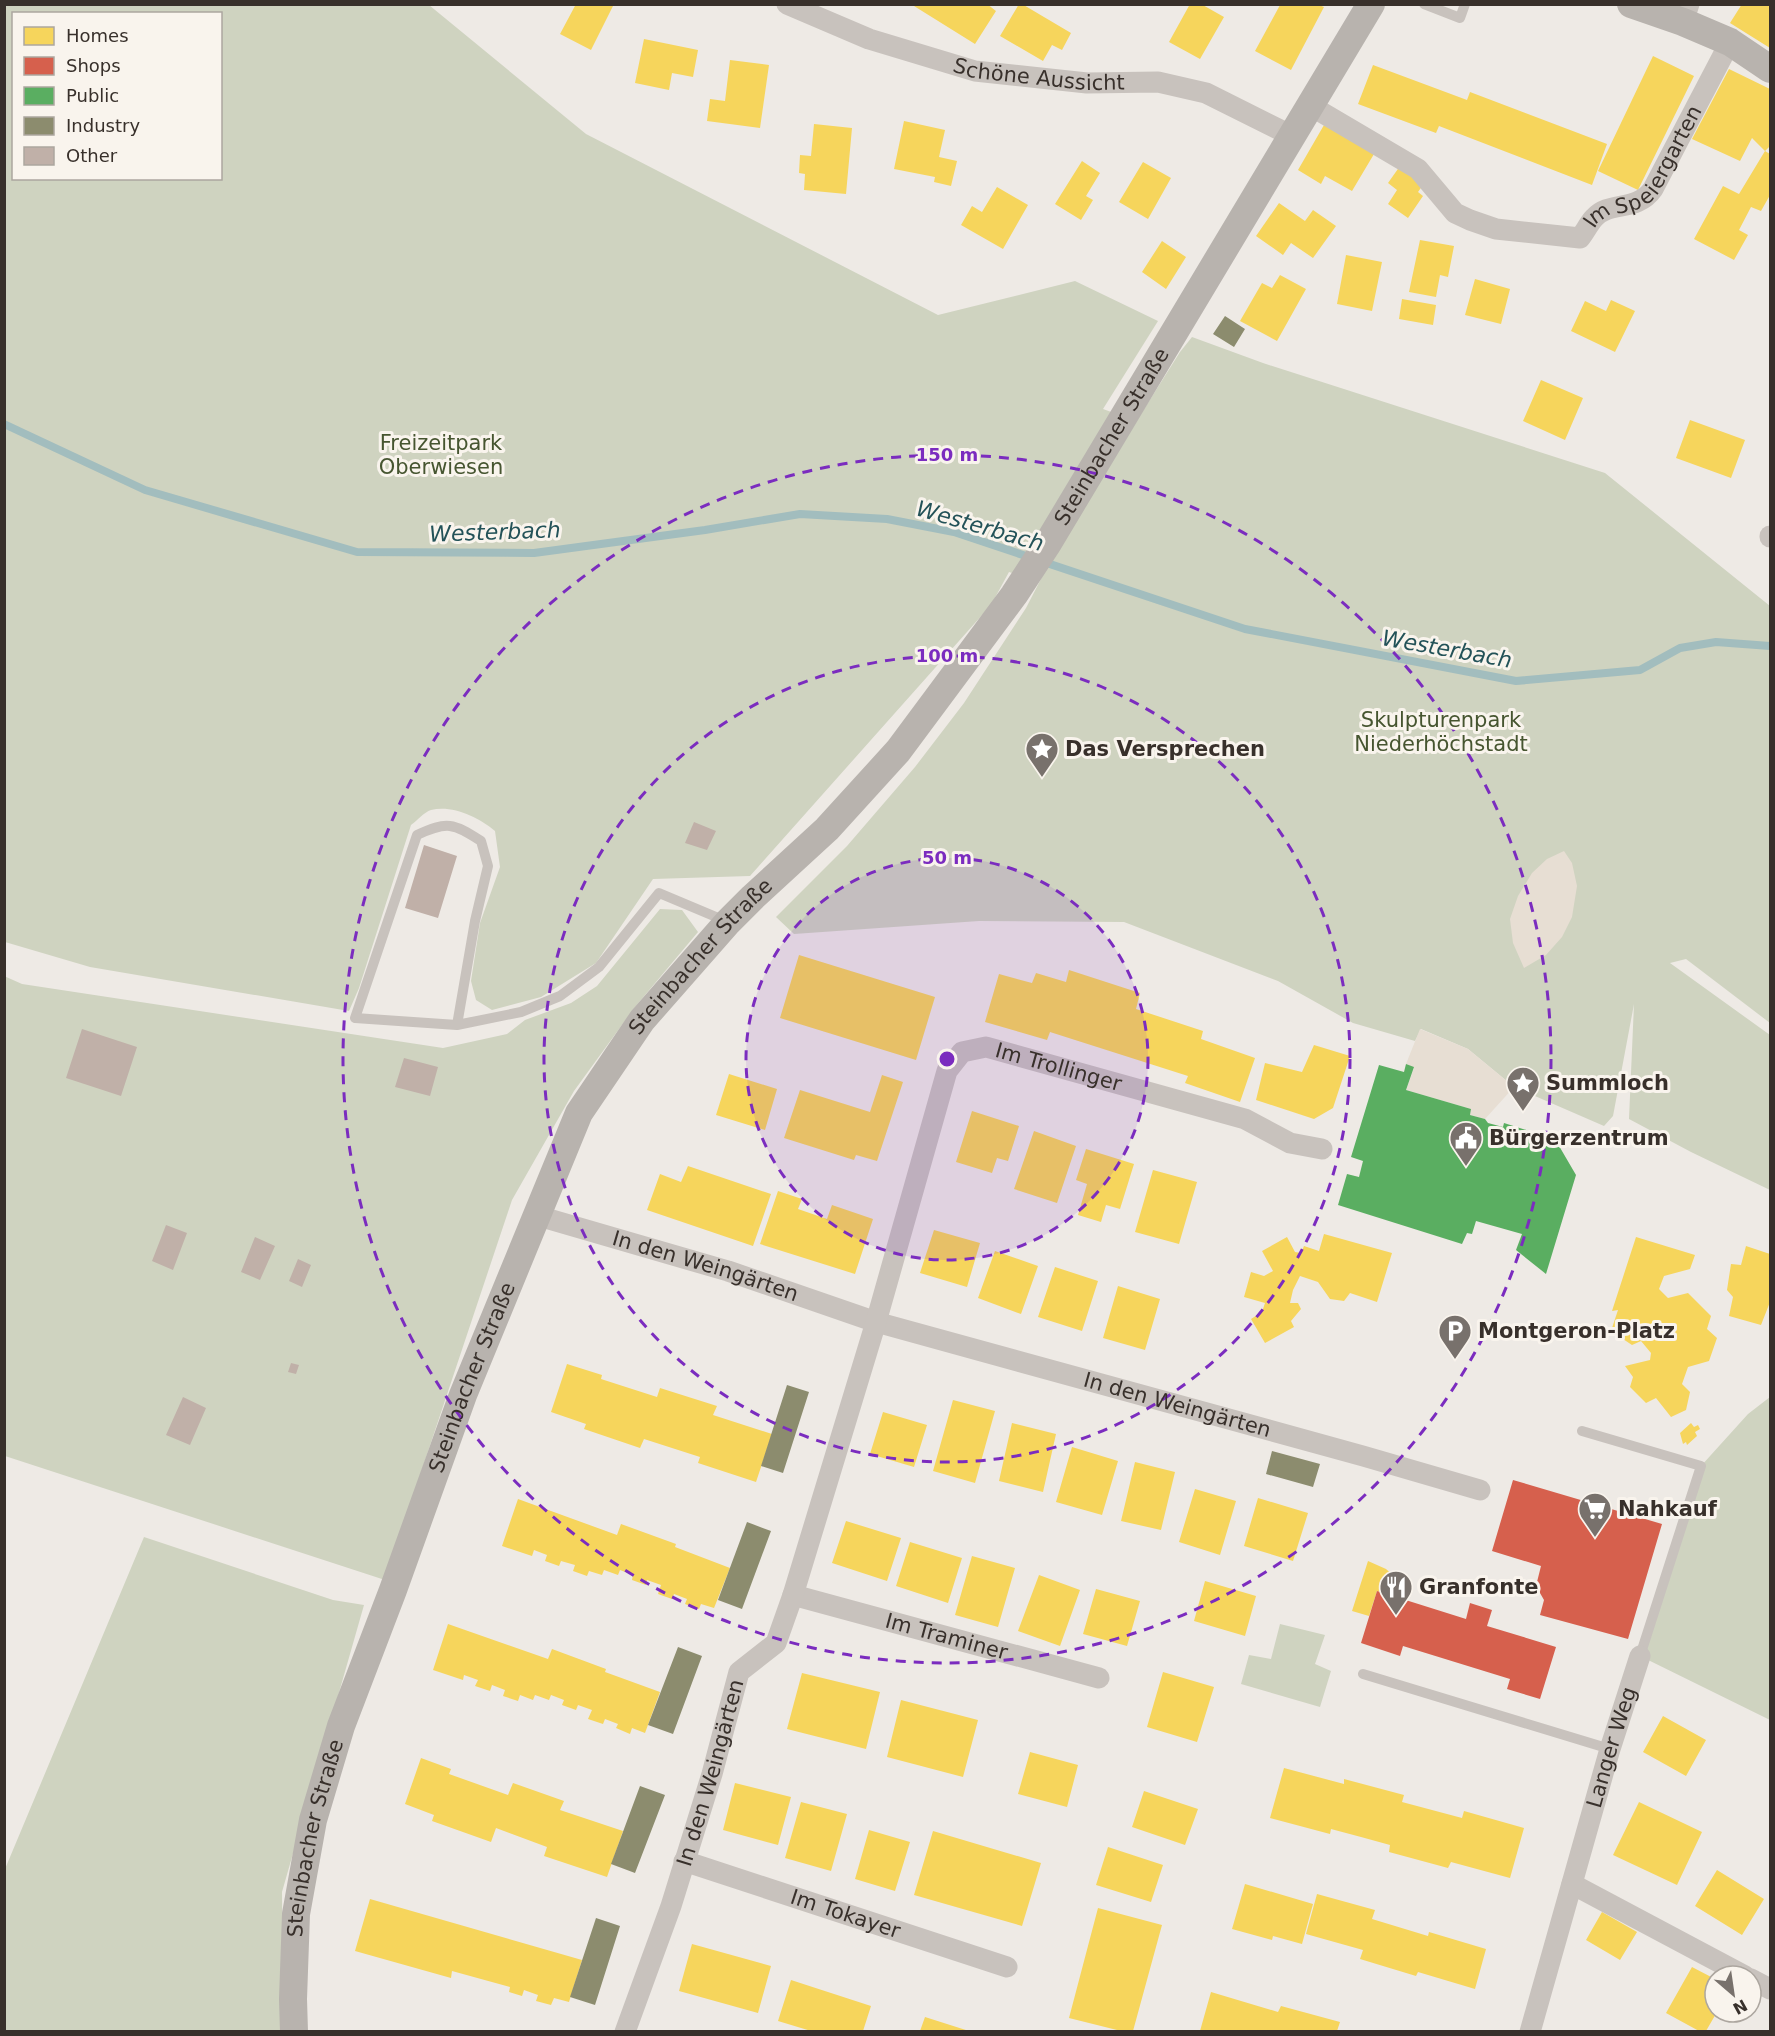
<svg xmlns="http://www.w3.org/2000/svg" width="1775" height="2036" font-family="'DejaVu Sans',sans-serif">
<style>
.green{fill:#cfd3c0;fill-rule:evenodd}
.plaza{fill:#e7ded3}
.homes{fill:#f6d55c}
.shops{fill:#d6604d}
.public{fill:#5aae61}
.industry{fill:#8c8c6e}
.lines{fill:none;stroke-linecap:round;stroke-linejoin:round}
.stream{stroke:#a2bdbe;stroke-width:8}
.building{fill:#c0b0a8}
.lane{stroke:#c8c2bd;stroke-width:10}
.street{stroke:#c8c2bd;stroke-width:21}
.secondary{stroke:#b8b3ae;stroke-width:28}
.ring{fill:none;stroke:#7b2cbf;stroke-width:3;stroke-dasharray:10 8}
.labels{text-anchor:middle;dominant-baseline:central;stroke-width:6;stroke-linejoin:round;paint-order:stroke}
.street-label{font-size:21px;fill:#38302b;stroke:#f9f4ed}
.park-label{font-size:21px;fill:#465530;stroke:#f9f4ed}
.poi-label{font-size:21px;font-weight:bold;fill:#38302b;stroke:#f9f4ed;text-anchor:start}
.water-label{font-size:22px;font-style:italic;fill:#235258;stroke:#f9f4ed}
.centre{fill:#7b2cbf;stroke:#f9f4ed;stroke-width:3}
.ring-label{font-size:18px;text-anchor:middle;font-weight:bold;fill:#7b2cbf;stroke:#f9f4ed;stroke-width:6;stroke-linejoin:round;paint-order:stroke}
</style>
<rect width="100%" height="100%" fill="#eeeae5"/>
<path class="green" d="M4,5H429L586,134L938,315L1075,281L1158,321L1103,409L1114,413L1015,574L1009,572L991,605L750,876L653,879L596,963L541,997L492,1010L476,1000L471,981L480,923L500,867L495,831C478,817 453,805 431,810C424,812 417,821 411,825L359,988L349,1011L90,967L5,942ZM14,14H220V178H14Z
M1192,337L1263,363L1605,473L1770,606V1023L1686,959L1670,963L1770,1035V1190L1691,1152L1629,1119L1634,1004L1613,1116L1604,1126L1514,1087L1468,1049L1421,1029L1415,1041L1353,1023L1278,981L1124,922L979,921L794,934L776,917L847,846L915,767L964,703L1026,608L1058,546L1180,352Z
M660,909L682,910L698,932L635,1007L574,1091L512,1200L385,1580L5,1456L4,976L22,984L443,1048L507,1034L525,1020L571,1003L597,986Z
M1770,1397V1720L1640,1656L1701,1466L1748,1414Z
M144,1537L333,1600L364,1605L282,1892L283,2031L5,2032V1869Z
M1280,1624L1325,1635L1315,1664L1331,1671L1320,1707L1241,1684L1249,1655L1271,1659Z"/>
<path class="plaza" d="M1564,851L1572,863L1577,886L1572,917L1562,937L1546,955L1524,968L1513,943L1510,919L1518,896L1532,873L1547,859Z
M1420,1029L1468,1049L1514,1087L1485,1119L1470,1115L1471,1109L1406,1090L1414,1068L1406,1064Z"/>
<path class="homes" d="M576,4H614L591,50L560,34Z
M916,4H987L996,11L975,44L914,6Z
M1019,4H1022L1071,33L1062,50L1052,45L1043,61L1000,36Z
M1190,4H1201L1224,17L1200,59L1169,42Z
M1742,4H1770V48L1730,23Z
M1280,5H1319L1324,7L1291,70L1255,51Z
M644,39L698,50L693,77L672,73L669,90L635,83Z
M1653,56L1694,76L1638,190L1598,171Z
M730,60L769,65L760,128L707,121L710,99L725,101Z
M1373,65L1467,100L1470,92L1607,144L1592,185L1439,126L1436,133L1358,104Z
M1729,69L1770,89V146L1765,151L1752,138L1740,161L1692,139Z
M904,121L945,130L939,157L957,161L951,186L934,182L935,177L894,169Z
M814,124L852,128L846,194L804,190L805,174L799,173L800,155L811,156Z
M1324,125L1374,154L1352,191L1325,176L1321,184L1298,170Z
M1765,151L1770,154V195L1761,211L1751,207L1739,230L1748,235L1734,260L1694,239L1723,186L1739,194Z
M1082,161L1100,173L1086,196L1093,200L1081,220L1055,204Z
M1143,162L1171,178L1148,219L1119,202Z
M1400,166L1425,182L1418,192L1423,196L1408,218L1388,204L1397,190L1388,183Z
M997,187L1028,205L1003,249L961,225L972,206L982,212Z
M1279,203L1305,221L1313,210L1336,226L1313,258L1291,243L1283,255L1256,236Z
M1420,240L1454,246L1448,277L1440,275L1436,297L1409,292Z
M1162,241L1186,257L1166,289L1142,272Z
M1346,255L1382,262L1372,311L1337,304Z
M1280,275L1306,289L1277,341L1240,321L1262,283L1272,288Z
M1475,279L1510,289L1501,324L1465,315Z
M1402,299L1436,305L1433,325L1399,319Z
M1611,300L1635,311L1615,352L1571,331L1585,301L1606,311Z
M1541,380L1583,398L1565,440L1523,421Z
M1690,420L1745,440L1731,478L1676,458Z
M799,955L935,997L916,1060L780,1018Z
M1069,970L1140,993L1136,1009L1203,1031L1201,1039L1255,1058L1240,1102L1185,1083L1188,1076L1050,1032L1047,1040L985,1022L999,974L1032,983L1036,973L1066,982Z
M1314,1045L1350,1056L1333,1108L1314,1119L1256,1100L1265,1063L1302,1072Z
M729,1074L777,1089L765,1130L716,1115Z
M882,1075L903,1082L877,1161L856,1155L854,1160L784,1138L800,1090L870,1112Z
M972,1111L1019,1126L1008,1161L997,1158L992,1173L956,1162Z
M1034,1131L1076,1146L1057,1203L1014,1189Z
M1086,1149L1134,1164L1120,1209L1106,1205L1101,1222L1078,1215L1087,1184L1076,1180Z
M688,1166L771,1194L753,1246L647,1210L660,1174L681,1182Z
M1153,1170L1197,1182L1179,1244L1135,1232Z
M778,1191L802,1199L798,1209L827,1219L832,1205L873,1219L855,1274L760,1244Z
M934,1230L980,1243L967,1287L920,1273Z
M1324,1234L1392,1253L1377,1302L1350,1293L1344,1301L1330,1299L1318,1282L1300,1276L1293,1290L1290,1303H1298L1301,1309L1291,1321L1294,1327L1265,1343L1251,1319L1262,1312L1265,1303L1244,1297L1251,1272L1264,1276L1273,1271L1262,1251L1287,1237L1295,1252L1301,1253L1304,1246L1319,1251Z
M1636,1237L1695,1255L1690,1269L1664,1276L1659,1289L1668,1298L1688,1293L1711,1316L1707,1329L1717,1338L1709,1361L1688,1367L1682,1384L1690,1392L1686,1410L1671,1417L1656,1398L1646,1403L1630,1387L1633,1377L1625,1366L1650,1360L1651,1353L1641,1341L1632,1345L1611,1331L1618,1310L1612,1311Z
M1746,1246L1770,1254V1302L1761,1325L1729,1316L1733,1297L1727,1290L1731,1264L1741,1265Z
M995,1251L1038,1266L1021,1314L978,1298Z
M1055,1267L1098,1281L1082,1331L1038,1317Z
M1118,1286L1160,1299L1145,1350L1103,1338Z
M567,1364L602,1375L601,1379L657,1397L660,1388L717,1406L713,1415L772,1434L756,1482L698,1463L700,1457L644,1439L640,1448L584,1429L586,1424L551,1412Z
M953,1400L995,1411L975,1483L933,1471Z
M883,1412L927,1425L914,1467L870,1454Z
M1012,1423L1056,1434L1043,1492L999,1481Z
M1691,1423L1694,1427L1698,1425L1700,1429L1695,1432L1697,1436L1687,1445L1686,1442L1683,1444L1680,1433Z
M1072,1447L1118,1461L1102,1515L1056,1502Z
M1135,1462L1175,1472L1161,1530L1121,1521Z
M1195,1489L1236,1501L1220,1555L1179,1542Z
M1258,1498L1308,1513L1293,1561L1244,1546Z
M518,1499L617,1535L621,1524L676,1544L675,1547L730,1568L714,1608L701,1604L699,1609L685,1604L687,1599L674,1594L672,1599L658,1594L661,1585L647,1580L646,1585L632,1580L633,1575L620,1570L618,1575L604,1570L602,1575L589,1571L587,1576L573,1571L575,1565L561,1561L559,1566L545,1561L547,1555L534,1550L532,1556L502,1546Z
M846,1521L901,1538L887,1581L832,1563Z
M910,1542L962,1558L948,1603L896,1586Z
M972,1556L1015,1568L998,1627L955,1615Z
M1368,1561L1386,1569L1395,1577L1398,1598L1377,1591L1369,1616L1352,1611Z
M1039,1575L1080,1590L1060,1646L1018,1631Z
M1205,1581L1256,1596L1245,1636L1194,1621Z
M1096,1589L1140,1601L1127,1646L1083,1634Z
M448,1624L548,1659L552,1649L606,1669L605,1672L660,1692L645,1733L632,1728L630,1734L616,1728L618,1724L605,1719L603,1724L588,1719L592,1710L578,1705L576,1710L562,1705L564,1700L551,1695L549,1700L535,1695L533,1700L520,1695L518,1701L503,1696L505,1690L492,1685L490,1691L475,1686L478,1680L464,1675L463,1680L433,1670Z
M1163,1672L1214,1687L1197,1742L1147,1727Z
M802,1673L880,1692L866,1749L787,1729Z
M901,1700L978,1720L963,1777L887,1757Z
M1663,1716L1706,1740L1686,1776L1643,1752Z
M1030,1752L1078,1765L1067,1807L1018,1794Z
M421,1758L451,1769L449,1774L508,1795L513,1783L564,1801L560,1810L623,1831L607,1877L544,1856L547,1847L496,1828L491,1842L432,1821L434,1815L405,1804Z
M1284,1768L1344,1784V1779L1404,1795L1402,1802L1462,1818L1464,1811L1524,1828L1510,1878L1451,1862L1448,1868L1389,1852L1390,1845L1361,1837L1331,1829L1330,1834L1270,1818Z
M735,1783L791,1797L778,1845L723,1830Z
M1144,1791L1198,1809L1185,1845L1132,1827Z
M801,1802L847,1814L831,1871L785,1858Z
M1639,1802L1702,1832L1677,1885L1613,1855Z
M869,1830L910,1842L895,1891L855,1879Z
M933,1831L1041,1863L1022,1926L914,1895Z
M1108,1847L1163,1865L1151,1902L1096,1885Z
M1717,1870L1764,1899L1742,1935L1695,1906Z
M1245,1884L1313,1904L1302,1944L1273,1936L1272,1940L1232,1929Z
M1317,1894L1375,1910L1372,1919L1428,1936L1429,1932L1486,1949L1475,1989L1418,1972L1416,1976L1360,1959L1363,1950L1306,1934Z
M370,1899L582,1960L569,2002L554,1998L551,2005L536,2001L538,1995L524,1990L522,1996L509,1992L510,1987L452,1971L451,1978L355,1951Z
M1098,1908L1162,1925L1133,2031H1121L1069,2018Z
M1602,1912L1637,1932L1620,1960L1586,1940Z
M692,1944L771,1966L758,2013L679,1991Z
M1692,1967L1715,1979V2012H1717L1706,2031H1699L1666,2013Z
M791,1980L871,2006L863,2031H811L778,2021Z
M1211,1992L1278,2012L1281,2006L1340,2022L1337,2031H1200Z
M925,2017L969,2031H920Z"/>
<path class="shops" d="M1513,1480L1662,1524L1628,1639L1540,1615L1544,1600L1536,1586L1541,1566L1492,1551Z
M1377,1591L1466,1619L1470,1603L1492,1610L1487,1626L1556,1647L1540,1699L1507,1689L1510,1679L1403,1646L1400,1656L1361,1643Z"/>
<path class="public" d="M1406,1064L1414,1067L1406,1090L1471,1109L1470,1115L1485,1119L1488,1123L1503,1127L1504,1123L1555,1139L1576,1175L1546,1274L1516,1250L1522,1234L1476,1221L1472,1234L1467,1233L1462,1244L1338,1205L1347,1174L1359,1177L1363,1161L1351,1157L1379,1065L1404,1072Z"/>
<path class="industry" d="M1225,316L1245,329L1234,347L1213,334Z
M787,1385L809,1392L783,1473L761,1466Z
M1272,1451L1320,1464L1313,1487L1266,1474Z
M747,1522L771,1531L742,1609L718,1600Z
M678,1647L702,1656L673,1734L648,1725Z
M640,1786L665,1795L635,1873L611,1864Z
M596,1918L620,1926L595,2005L570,1997Z"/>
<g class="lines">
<path class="stream" d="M4,424L145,490L357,552L534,553L705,530L800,514L887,519L954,532L1245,629L1516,681L1640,670L1680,648L1716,642L1770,646"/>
</g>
<path class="building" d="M694,822L716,831L707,850L685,843Z
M424,845L457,856L438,918L405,908Z
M82,1029L137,1047L121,1096L66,1078Z
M404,1058L438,1067L430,1096L395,1087Z
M166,1225L187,1233L173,1270L152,1261Z
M255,1237L275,1246L260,1280L241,1272Z
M298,1259L311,1265L302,1287L289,1281Z
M291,1363L299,1365L296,1374L288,1372Z
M183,1397L206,1408L190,1445L166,1435Z"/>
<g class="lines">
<path class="lane" d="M1424,4L1460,18L1465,4
M457,1025L475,921L488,866L481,841C453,823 447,821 417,835L355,1018L457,1025L521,1012L560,996L599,967L659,893L728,922
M1582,1431L1701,1466L1640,1656
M1363,1674L1610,1749"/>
<g class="street">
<path id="s1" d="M787,4L869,39L975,71L1087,83L1158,82L1206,93L1292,136"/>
<path d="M1683,22L1689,4"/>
<path id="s2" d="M1311,106L1418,169L1455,213L1470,220L1496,229L1580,238C1585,232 1589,223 1594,218C1610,200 1636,213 1653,189L1730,42"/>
<path d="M1770,537V536"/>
<path id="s3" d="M535,1215L728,1271L876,1322L1363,1456L1480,1490"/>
<path id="s4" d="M793,1595L1099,1678"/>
<path id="s5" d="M684,1861L1007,1967"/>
<path d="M1572,1884L1745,1976"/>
<path d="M1751,1979L1770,1989"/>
<path id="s6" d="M625,2032L671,1906L712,1774L739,1672L776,1643L793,1595L876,1322L947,1071L962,1052L986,1047L1245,1119L1290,1143L1322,1149"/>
<path id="s7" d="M1530,2032L1610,1749L1640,1656"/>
</g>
<g class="secondary">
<path d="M1631,4L1683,22L1730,42L1770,69"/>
<path id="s8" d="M294,2032L293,1999L296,1914L313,1820L341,1726L393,1590L463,1395L579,1113L642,1020L728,922L753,897L827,829L898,751L1014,595L1048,543L1371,4"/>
</g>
</g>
<circle cx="947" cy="1059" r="201" fill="#7b2cbf" fill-opacity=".12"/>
<g class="ring">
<circle cx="947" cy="1059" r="201"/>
<circle cx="947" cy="1059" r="403"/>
<circle cx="947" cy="1059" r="604"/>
</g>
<defs>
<symbol id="sight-pin" viewBox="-11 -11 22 30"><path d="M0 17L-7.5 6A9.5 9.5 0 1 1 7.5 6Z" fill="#78716c" stroke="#f9f4ed"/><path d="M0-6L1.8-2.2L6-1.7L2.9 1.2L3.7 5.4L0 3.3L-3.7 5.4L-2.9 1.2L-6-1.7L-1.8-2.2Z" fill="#fff"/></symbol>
<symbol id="civic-pin" viewBox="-11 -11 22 30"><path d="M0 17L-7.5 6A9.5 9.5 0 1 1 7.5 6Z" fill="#78716c" stroke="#f9f4ed"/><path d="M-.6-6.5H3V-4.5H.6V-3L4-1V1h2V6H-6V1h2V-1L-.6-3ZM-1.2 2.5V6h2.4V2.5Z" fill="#fff"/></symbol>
<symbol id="parking-pin" viewBox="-11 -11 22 30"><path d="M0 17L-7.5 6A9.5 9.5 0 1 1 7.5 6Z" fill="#78716c" stroke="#f9f4ed"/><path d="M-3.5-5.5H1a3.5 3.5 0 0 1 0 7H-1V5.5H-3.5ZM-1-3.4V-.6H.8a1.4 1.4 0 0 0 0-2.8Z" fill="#fff"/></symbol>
<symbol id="supermarket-pin" viewBox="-11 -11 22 30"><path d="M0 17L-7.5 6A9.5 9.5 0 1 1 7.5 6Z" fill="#78716c" stroke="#f9f4ed"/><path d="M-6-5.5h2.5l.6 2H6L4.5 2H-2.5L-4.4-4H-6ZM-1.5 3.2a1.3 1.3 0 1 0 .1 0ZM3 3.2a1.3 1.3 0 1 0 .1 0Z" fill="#fff"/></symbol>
<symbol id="restaurant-pin" viewBox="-11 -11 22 30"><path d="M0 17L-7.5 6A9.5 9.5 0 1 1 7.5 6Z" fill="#78716c" stroke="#f9f4ed"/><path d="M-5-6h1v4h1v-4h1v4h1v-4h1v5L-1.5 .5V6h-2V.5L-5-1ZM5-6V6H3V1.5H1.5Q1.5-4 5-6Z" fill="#fff"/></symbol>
</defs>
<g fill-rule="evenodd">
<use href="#sight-pin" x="1023" y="730" width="38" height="52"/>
<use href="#sight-pin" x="1504" y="1064" width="38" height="52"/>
<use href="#civic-pin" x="1447" y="1119" width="38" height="52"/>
<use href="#parking-pin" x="1436" y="1312" width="38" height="52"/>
<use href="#supermarket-pin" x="1576" y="1490" width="38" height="52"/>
<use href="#restaurant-pin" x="1377" y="1568" width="38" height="52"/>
</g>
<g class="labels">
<g class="street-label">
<text stroke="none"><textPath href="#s1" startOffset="264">Schöne Aussicht</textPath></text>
<text stroke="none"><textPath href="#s2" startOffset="410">Im Speiergarten</textPath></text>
<text stroke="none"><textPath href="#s8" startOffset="1834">Steinbacher Straße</textPath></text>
<text stroke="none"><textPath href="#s8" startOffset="1168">Steinbacher Straße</textPath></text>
<text stroke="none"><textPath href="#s6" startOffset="1146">Im Trollinger</textPath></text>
<text stroke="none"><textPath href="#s3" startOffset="178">In den Weingärten</textPath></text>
<text stroke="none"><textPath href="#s8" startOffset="684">Steinbacher Straße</textPath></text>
<text stroke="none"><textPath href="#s3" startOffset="670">In den Weingärten</textPath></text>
<text stroke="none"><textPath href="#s4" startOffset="159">Im Traminer</textPath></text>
<text stroke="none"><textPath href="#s7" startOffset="296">Langer Weg</textPath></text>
<text stroke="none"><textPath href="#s6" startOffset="273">In den Weingärten</textPath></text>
<text stroke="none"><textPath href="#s8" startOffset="196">Steinbacher Straße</textPath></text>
<text stroke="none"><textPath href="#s5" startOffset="170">Im Tokayer</textPath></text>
</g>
<g class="park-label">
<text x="441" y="443">Freizeitpark<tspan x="441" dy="24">Oberwiesen</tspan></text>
<text x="1441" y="720">Skulpturenpark<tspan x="1441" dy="24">Niederhöchstadt</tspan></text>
</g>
<g class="poi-label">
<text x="1065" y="749">Das Versprechen</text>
<text x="1546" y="1083">Summloch</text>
<text x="1489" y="1138">Bürgerzentrum</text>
<text x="1478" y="1331">Montgeron-Platz</text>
<text x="1618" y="1509">Nahkauf</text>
<text x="1419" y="1587">Granfonte</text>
</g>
<g class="water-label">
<text transform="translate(980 526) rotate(16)">Westerbach</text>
<text transform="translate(495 532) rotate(-2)">Westerbach</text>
<text transform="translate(1447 649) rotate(10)">Westerbach</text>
</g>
</g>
<circle cx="947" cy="1059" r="9" class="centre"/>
<g class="ring-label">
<text x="947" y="461">150 m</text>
<text x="947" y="662">100 m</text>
<text x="947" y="864">50 m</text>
</g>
<rect width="1775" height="2036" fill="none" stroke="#38302b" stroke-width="12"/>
<rect x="12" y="12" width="210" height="168" fill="#f9f4ed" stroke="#aca69f" stroke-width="1.5"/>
<rect x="24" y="27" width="30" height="18" fill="#f6d55c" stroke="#aca69f" stroke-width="1.5"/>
<text x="66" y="42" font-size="18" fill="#38302b">Homes</text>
<rect x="24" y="57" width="30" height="18" fill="#d6604d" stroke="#aca69f" stroke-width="1.5"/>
<text x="66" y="72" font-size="18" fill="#38302b">Shops</text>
<rect x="24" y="87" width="30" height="18" fill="#5aae61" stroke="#aca69f" stroke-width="1.5"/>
<text x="66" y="102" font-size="18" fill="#38302b">Public</text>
<rect x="24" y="117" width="30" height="18" fill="#8c8c6e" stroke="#aca69f" stroke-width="1.5"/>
<text x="66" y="132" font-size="18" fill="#38302b">Industry</text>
<rect x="24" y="147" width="30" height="18" fill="#c0b0a8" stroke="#aca69f" stroke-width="1.5"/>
<text x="66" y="162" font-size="18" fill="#38302b">Other</text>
<g transform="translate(1733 1994) rotate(151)"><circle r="28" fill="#f9f4ed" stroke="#aca69f" stroke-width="1.5"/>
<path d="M0-4.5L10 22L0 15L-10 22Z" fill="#78716c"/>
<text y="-9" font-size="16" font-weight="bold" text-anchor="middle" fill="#38302b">N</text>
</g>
</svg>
